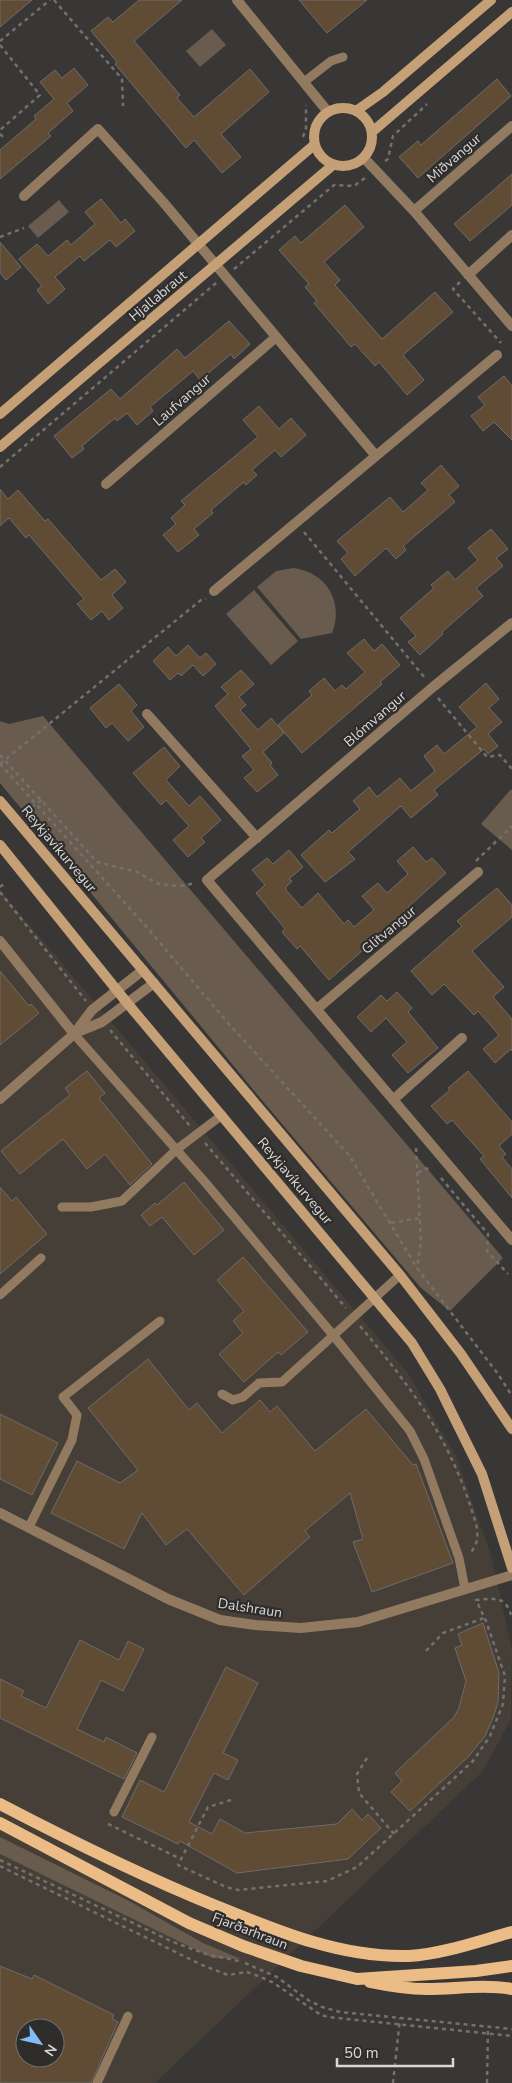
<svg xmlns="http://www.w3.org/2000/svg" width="512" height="2083" font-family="'Nunito Sans',sans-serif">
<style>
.built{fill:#453f38;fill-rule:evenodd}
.green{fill:#695c4e}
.building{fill:#604b34;stroke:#6e6c6a;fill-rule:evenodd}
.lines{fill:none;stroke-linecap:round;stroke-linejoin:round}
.path{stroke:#72716f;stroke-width:2.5;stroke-dasharray:4 4;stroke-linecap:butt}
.service{stroke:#927a61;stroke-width:9}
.minor{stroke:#927a61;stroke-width:10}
.tertiary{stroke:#927a61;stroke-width:10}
.secondary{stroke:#c5a076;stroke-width:10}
.primary{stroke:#ecbc86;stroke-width:12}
.labels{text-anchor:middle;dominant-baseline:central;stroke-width:4.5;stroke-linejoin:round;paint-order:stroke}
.street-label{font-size:14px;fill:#d9d8d7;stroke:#2e2d2b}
</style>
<rect width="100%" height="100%" fill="#383735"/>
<path class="built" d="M0,890L407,1372L456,1456L491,1555L512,1650L511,1719L483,1771L155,2083H0ZM25,2028H55V2058H25Z"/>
<path class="green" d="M212,29L226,45L200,67L186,51Z
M59,200L69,212L38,238L28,226Z
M294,568C327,573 344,602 332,633L301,639L257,587L276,571Z
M254,590L298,641L271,665L226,614Z
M43,716L503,1258L450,1311L421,1288L266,1105L0,783V721L9,724Z
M511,789L512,790V850L481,824Z
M0,1837L129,1901L203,1943L241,1959L213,1958L0,1854Z"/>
<path class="building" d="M0,0H32L0,27Z
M139,0H182L134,41L180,95L177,98L194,117L250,69L269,92L221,134L241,157L222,173L194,140L186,148L115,64L117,62L91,31L108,17L113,22Z
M299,0H367L327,33Z
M74,68L88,85L67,103L73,111L48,133L51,136L0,179V150L36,119L34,116L54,99L40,82L55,70L62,78Z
M497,79L511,96L418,178L399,157L418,141L421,145Z
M512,174V205L470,241L454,224Z
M101,199L121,223L125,219L135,231L116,247L110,240L84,261L80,256L55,277L65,289L48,304L37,290L42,286L19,259L37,244L48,256L67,240L71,245L95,224L85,212Z
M345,205L364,227L324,262L340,280L335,285L382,339L435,292L453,312L403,355L424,380L407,395L379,362L375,366L355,344L351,347L314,303L317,301L305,287L309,284L279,250L295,236L301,243Z
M0,242L21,267L6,280L0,273Z
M229,321L250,344L234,359L231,354L200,380L193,371L150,407L153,411L137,425L127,413L117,421L115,418L82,446L84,449L72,458L54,436L111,389L120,399L177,349L185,358Z
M504,376L512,386V440L494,422L483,431L471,416L485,405L478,397Z
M259,406L279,429L291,418L306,435L281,457L275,450L252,470L257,475L246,485L244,482L211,510L213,513L194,529L199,535L178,552L163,535L176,524L171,518L185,505L181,501L258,437L243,420Z
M441,465L459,486L449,495L455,502L403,546L406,550L396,559L386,548L355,576L341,559L348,553L337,541L390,497L403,512L428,490L421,483Z
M0,489L8,499L18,490L45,521L48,519L101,580L115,569L126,582L112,595L123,608L109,620L102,611L91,620L77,604L84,599L29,535L26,538L9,518L0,526Z
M491,529L508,549L496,558L503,566L476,588L483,596L442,632L443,634L420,655L408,642L416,636L400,618L434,588L431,585L448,571L455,580L478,560L468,548Z
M364,639L374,651L382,644L400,665L380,682L382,684L302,753L278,725L312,695L309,691L324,678L335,691L342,685L346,689L365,672L347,653Z
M188,645L200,658L206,653L216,664L203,676L193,665L181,676L178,673L170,680L153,661L168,647L176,656Z
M241,670L254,684L239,697L246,705L240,710L258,730L271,718L284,733L263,752L272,763L270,765L278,775L257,792L244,778L254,770L242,756L251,749L215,706L228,694L221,687Z
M486,683L499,699L489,708L502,722L488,734L498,746L488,754L484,749L434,790L438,795L411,818L401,806L348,852L355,859L325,882L301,855L329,830L332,833L360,809L353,801L369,787L377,797L400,778L411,791L435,771L424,756L437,745L444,754L477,727L459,707Z
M119,684L137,705L131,711L144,727L128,741L112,723L106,728L90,708Z
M164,747L180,766L166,780L189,806L200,796L221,820L201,838L205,842L188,857L173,840L189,826L166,800L161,805L133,773Z
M413,847L426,862L432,858L446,873L408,907L413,913L383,939L380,935L329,980L300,946L297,949L282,932L285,929L256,893L265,885L252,870L267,858L273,864L289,850L303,867L289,879L292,881L286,887V890L302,908L318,893L344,924L348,920L354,927L374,910L362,896L378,883L387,893L408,874L397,861Z
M497,888L512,905V917L472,951L504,987L493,997L512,1019V1051L511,1049L495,1063L483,1049L499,1035L478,1011L474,1015L444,984L432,995L411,971L462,926L457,921Z
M0,971L29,1006L31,1004L39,1013L0,1045Z
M397,992L412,1008L408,1012L438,1048L408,1073L392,1055L407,1042L386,1018L371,1032L357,1017L381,995L387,1001Z
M87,1071L105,1093L99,1098L152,1164L130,1185L105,1154L87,1169L63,1139L20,1174L1,1151L70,1095L65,1088Z
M468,1071L512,1122V1134L499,1146L506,1154L502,1157L512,1169V1198L480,1159L484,1156L452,1120L447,1124L431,1106L450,1090L448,1088Z
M184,1182L224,1230L194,1255L162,1217L150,1226L141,1215L155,1203L157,1205Z
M0,1187L12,1201L16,1197L47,1234L0,1274Z
M243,1257L308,1332L281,1355L278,1352L244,1382L219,1354L243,1333L233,1321L244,1311L217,1280Z
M148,1359L189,1410L197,1403L222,1433L260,1400L270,1412L277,1406L315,1451L366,1409L413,1465L416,1464L453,1563L372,1592L353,1542L363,1539L350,1493L305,1531L310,1537L244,1595L187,1529L166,1545L142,1513L124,1549L51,1513L77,1461L120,1483L138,1470L88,1408Z
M0,1414L58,1443L32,1495L0,1479Z
M483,1623L499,1673L498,1702L493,1718L485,1736L469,1756L410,1811L391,1792L402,1781L395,1773L454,1717L459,1708L466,1681L455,1648L462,1645L458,1634Z
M80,1640L119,1660L128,1641L144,1649L123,1691L101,1680L77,1729L104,1742L106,1737L137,1753L124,1779L0,1718V1679L24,1691L21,1696L46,1708Z
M226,1667L258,1683L223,1753L238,1760L228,1780L214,1773L189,1822L212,1834L220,1819L245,1833L337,1824L352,1809L362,1820L368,1814L381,1828L348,1859L237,1873L180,1841L178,1844L122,1817L140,1780L164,1792Z
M0,1966L32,1979L34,1975L114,2015L112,2019L118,2022L91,2083H0ZM25,2028H55V2058H25Z"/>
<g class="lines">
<path class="path" d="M54,0L122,79L123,106
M0,41L50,0
M0,45L40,95L0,130
M0,134L5,139
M303,137L306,128V105
M385,161L388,159L393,136L427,104
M0,237L24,228
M234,269L334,185L354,186L365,178
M460,282L453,289L501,343
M0,467L216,283
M304,532L425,678
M438,698L487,757L500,755L512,769
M0,755L97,862L137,872L159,884L180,886L196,883
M0,764L150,931L227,1022L349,1155L417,1268L498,1374L512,1396
M0,764L201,600L206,599
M25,812L42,800
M476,861L512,826
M0,887L4,884
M0,892L86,1001
M110,1030L190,1126
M205,1143L346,1308
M416,1148L421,1242L417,1267
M418,1173L423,1169L432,1168
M441,1178L488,1234L487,1251L508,1274
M391,1223L420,1218
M360,1326C408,1384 446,1432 470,1505C473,1515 479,1528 477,1539C477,1543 473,1549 471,1553
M426,1651L443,1633L484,1618
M367,1758L357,1774L359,1793L394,1834
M231,1800L208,1807L178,1865L226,1887L238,1890L327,1881L357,1867L473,1761L490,1736L503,1704L505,1676L486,1621L476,1600C496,1598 507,1596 512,1619
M108,1824L181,1859
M0,1860L173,1942L209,1955L239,1961
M0,1866L202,1965L228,1975L247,1972L258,1976L272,1982L321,2015L328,2017L512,2036
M245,1963L277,1977L308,2000L322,2007L340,2012L512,2029
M393,2083L400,2018
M487,2083L488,2027"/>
<path class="service" d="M304,82L331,61L343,57
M74,1034L204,1181L333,1335L410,1431L424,1459L459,1558L465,1589
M62,1207H91L122,1201L176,1150L222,1115
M0,1295L41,1258
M222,1394L233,1400L243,1397L259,1383L282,1382L400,1275
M29,1527L72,1440L77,1415L63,1397L160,1321
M114,1812L152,1737
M97,2083L128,2016"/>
<path class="minor" d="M237,0L328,112
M364,158L414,211L512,326
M24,196L98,129L164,203L376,456
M414,211L512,126
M468,275L512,235
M106,484L276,337
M214,591L497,355
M512,623L433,687L207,880L512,1240
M147,714L257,838
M0,941L74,1034
M317,1009L478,872
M394,1099L462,1038
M0,1513L168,1599L220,1620L255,1625L301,1628L358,1622L512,1575"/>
<path class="tertiary" d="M75,1033L102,1022L154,983
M0,1099L74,1034L92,1010L143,970"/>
<path class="secondary" d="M314 137a29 29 0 1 1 58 0a29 29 0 1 1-58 0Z
M356,111L383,92L491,0
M372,132L512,12
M0,414L314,145
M0,447L333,165
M0,801L400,1275L461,1354L512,1429
M0,845L128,1004L412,1343L440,1389L482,1474L512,1568"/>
<path class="primary" d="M0,1804C71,1841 142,1876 216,1906C277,1931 341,1958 409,1956C443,1954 479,1941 512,1932
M0,1823L189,1923L243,1946L301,1966L357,1979L476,1971L512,1966
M370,1982C389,1986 407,1989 427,1989C455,1989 484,1984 512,1989"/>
</g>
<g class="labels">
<g class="street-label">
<text transform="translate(454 158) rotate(-41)">Miðvangur</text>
<text transform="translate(158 296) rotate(-40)">Hjallabraut</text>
<text transform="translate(182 400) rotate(-41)">Laufvangur</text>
<text transform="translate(375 719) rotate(-41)">Blómvangur</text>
<text transform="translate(59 849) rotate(50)">Reykjavíkurvegur</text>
<text transform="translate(389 930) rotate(-40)">Glitvangur</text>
<text transform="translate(295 1181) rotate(50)">Reykjavíkurvegur</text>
<text transform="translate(250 1608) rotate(9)">Dalshraun</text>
<text transform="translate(250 1931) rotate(21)">Fjarðarhraun</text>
</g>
</g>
<g transform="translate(40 2043) rotate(124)"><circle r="24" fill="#2e2d2b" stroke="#727170"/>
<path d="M0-4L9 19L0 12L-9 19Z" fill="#80bdfa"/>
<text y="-8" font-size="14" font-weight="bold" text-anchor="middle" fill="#d9d8d7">N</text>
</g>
<path d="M337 2058v8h116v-8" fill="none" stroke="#d9d8d7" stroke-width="2.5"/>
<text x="344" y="2058" font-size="15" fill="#d9d8d7" stroke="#2e2d2b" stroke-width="4" paint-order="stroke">50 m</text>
</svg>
